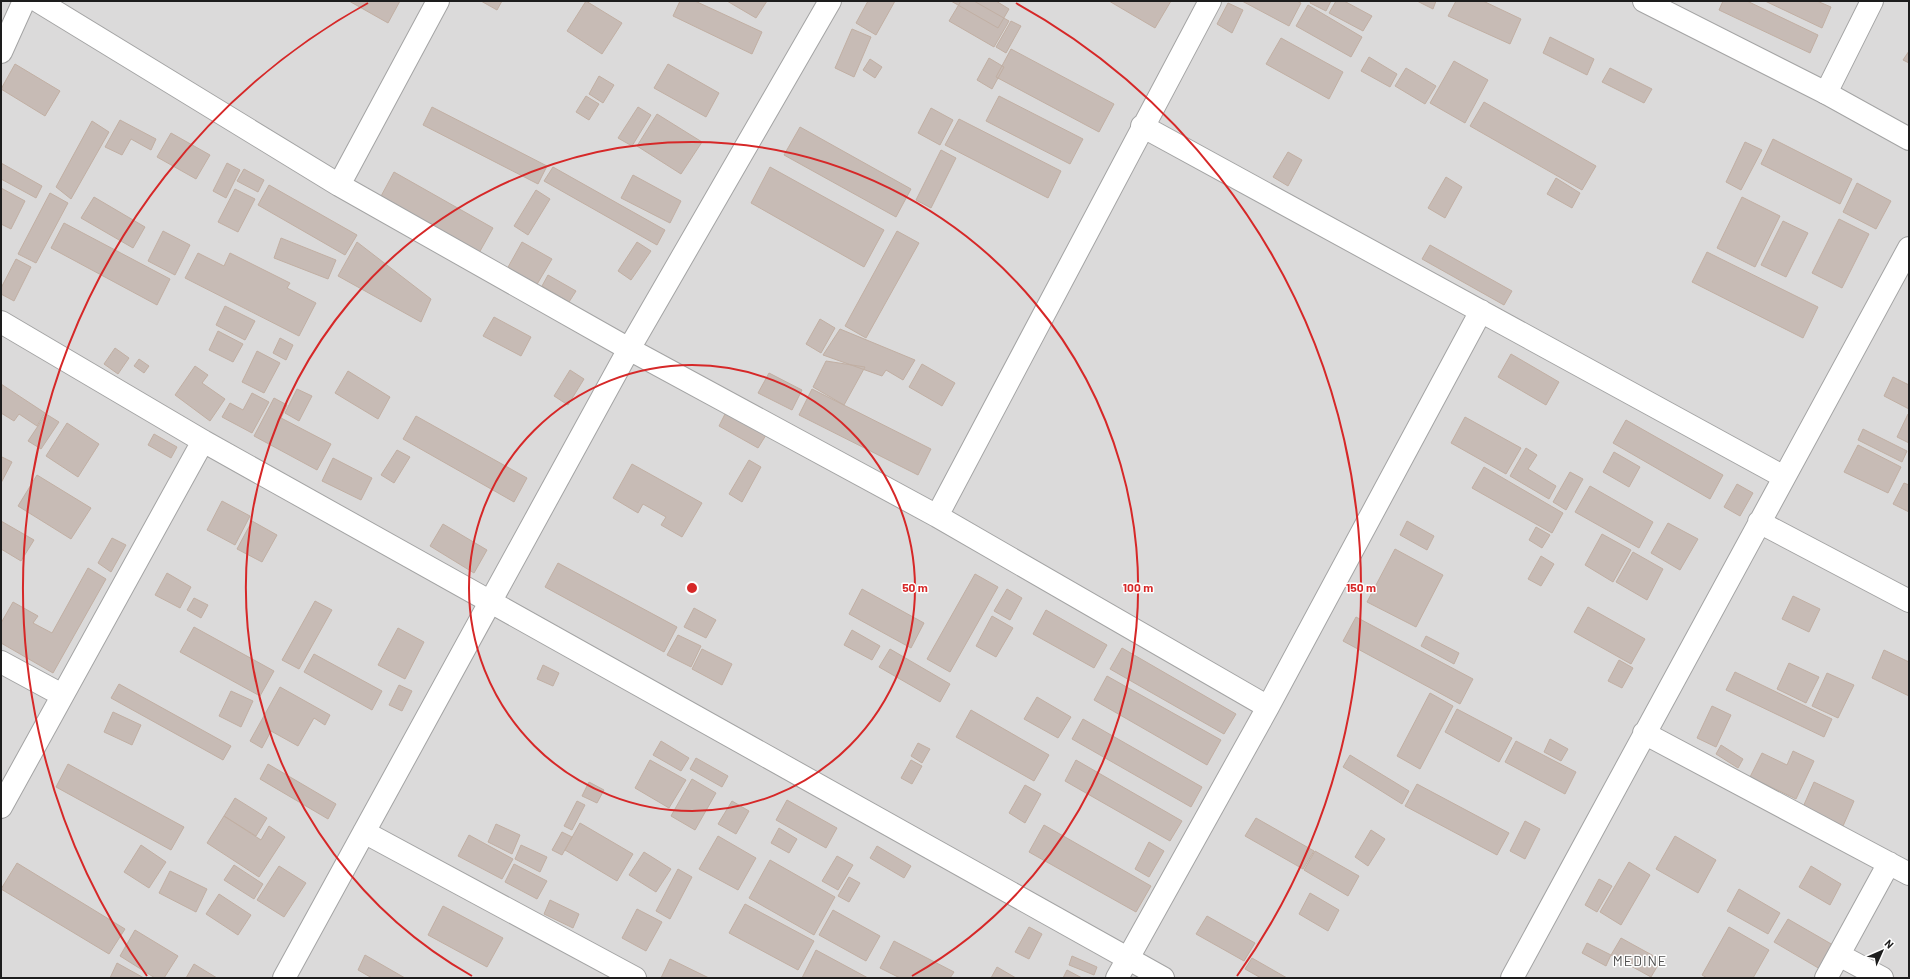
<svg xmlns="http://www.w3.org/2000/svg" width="1910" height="979" font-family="Barlow,sans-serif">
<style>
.residential{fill:#dbdada}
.building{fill:#c7bbb5;stroke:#c1afa3}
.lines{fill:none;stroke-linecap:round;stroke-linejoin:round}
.minor-casing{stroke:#a4a4a4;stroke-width:24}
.tertiary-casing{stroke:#a4a4a4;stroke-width:24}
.minor{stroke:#fff;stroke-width:22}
.tertiary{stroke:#fff;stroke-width:22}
.ring{fill:none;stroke:#d62828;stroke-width:2}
.labels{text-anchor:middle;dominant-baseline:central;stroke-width:3;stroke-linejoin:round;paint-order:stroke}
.quarter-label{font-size:14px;letter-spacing:1px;fill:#505050;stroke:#fff}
.centre{fill:#d62828;stroke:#fff;stroke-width:2}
.ring-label{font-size:12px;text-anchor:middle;font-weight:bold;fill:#d62828;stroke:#fff;stroke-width:3;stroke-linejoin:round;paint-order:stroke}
</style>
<rect width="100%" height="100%" fill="#efeae2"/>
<path class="residential" d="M1,1H1909V978H1Z"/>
<path class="building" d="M349,1H400L388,23Z
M481,1H502L497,10Z
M586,1L622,23L602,54L567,31Z
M680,1H695L762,32L752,54L673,16Z
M727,1H767L756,18Z
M868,1H895L876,35L856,23Z
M951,1H996L1009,9L998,28Z
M961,1H974L1009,21L994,47L949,21Z
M1109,1H1171L1155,28Z
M1242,1H1297L1301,3L1289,26Z
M1311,1H1331L1326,11L1310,3Z
M1336,1H1344L1372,16L1363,31L1329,13Z
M1417,1H1436L1433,9Z
M1456,1H1483L1521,19L1510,44L1448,16Z
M1723,1H1747L1818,35L1810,53L1719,10Z
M1765,1H1817L1831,7L1822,28Z
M1228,3L1243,10L1232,33L1217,24Z
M1308,5L1362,37L1351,57L1296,26Z
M1011,21L1021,26L1006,53L996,47Z
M852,29L871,37L854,77L835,68Z
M1550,37L1594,59L1587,75L1543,53Z
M1281,38L1343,72L1329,99L1266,64Z
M1011,49L1114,104L1099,132L996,77Z
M1909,51V63L1903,60Z
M1369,57L1397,74L1390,87L1361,71Z
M989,58L1004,67L992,89L977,80Z
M870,59L882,67L875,78L863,70Z
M1454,61L1488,80L1465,123L1430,103Z
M15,64L60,91L45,116L1,89Z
M668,64L719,93L706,117L654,88Z
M1406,68L1436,86L1425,104L1395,86Z
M1610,68L1652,89L1644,103L1602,82Z
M599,76L614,85L603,103L589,94Z
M586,96L599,104L589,120L576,112Z
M999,96L1083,139L1070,164L986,121Z
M1484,102L1596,166L1582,190L1470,126Z
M432,107L547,166L538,184L423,125Z
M638,107L651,115L632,146L618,138Z
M931,108L953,120L940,145L918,133Z
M657,114L702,142L681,174L637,146Z
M959,119L1061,171L1048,198L945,145Z
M120,120L156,139L151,150L131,139L122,155L105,147Z
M92,121L109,132L71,199L56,187Z
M800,127L911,189L896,217L784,155Z
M171,133L210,155L196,179L157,157Z
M1773,139L1852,179L1840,204L1761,164Z
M1745,142L1762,150L1741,190L1726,182Z
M941,150L956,158L931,208L916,200Z
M1288,152L1302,160L1288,186L1273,177Z
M1,163L42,186L36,198L1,179Z
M227,163L240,170L226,198L213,191Z
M553,167L665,230L657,245L544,181Z
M770,167L884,230L864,267L751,203Z
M244,169L264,180L258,192L237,181Z
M394,172L493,228L479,253L380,198Z
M633,175L681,201L670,223L621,198Z
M1446,177L1462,187L1445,218L1428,208Z
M1556,178L1580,193L1572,208L1547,194Z
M1857,183L1891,201L1876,229L1843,212Z
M269,185L357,235L345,255L258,205Z
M1,188L25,201L11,229L1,224Z
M235,189L255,199L238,232L218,222Z
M536,190L550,199L528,235L514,226Z
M50,193L68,203L36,263L18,254Z
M94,197L145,227L133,248L81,218Z
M1742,197L1780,216L1755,267L1717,248Z
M1839,219L1869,234L1842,288L1812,273Z
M1783,221L1808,233L1786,277L1761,265Z
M64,223L170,279L157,305L51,248Z
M163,231L190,245L175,275L148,261Z
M897,231L919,243L866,338L845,326Z
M281,238L336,260L328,279L274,258Z
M357,242L431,299L421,322L338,276Z
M522,242L552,259L536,286L507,269Z
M637,242L651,251L631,280L618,271Z
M1430,245L1512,291L1504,305L1422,259Z
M1707,252L1818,307L1803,338L1692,282Z
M198,253L224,266L230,253L290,283L287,288L316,303L299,336L185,278Z
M16,259L31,267L14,301L1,294V288Z
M548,275L576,291L569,302L542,286Z
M225,306L255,321L245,340L216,325Z
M494,317L531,337L521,356L483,336Z
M820,319L835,328L821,353L806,344Z
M840,329L915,360L903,380L886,370L882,376L823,355Z
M218,331L243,344L233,362L209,350Z
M280,338L293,345L286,360L273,353Z
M115,348L129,358L118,374L104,364Z
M257,351L280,363L264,393L242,382Z
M1511,354L1559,382L1546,405L1498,377Z
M139,359L149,366L144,373L134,366Z
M826,361L865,367L844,405L813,387Z
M922,364L955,383L942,406L909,387Z
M195,366L208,375L202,383L225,399L210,421L175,395Z
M570,370L584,379L568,405L554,396Z
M348,371L390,397L378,419L335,393Z
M769,373L802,390L792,410L758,393Z
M1893,377L1909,385V409L1884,396Z
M1,384L45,413L37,426L19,414L14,421L1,413Z
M297,389L312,396L299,421L285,413Z
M812,389L931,449L918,475L799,415Z
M252,393L269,402L252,433L222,417L230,403L243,410Z
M274,398L287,405L281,418L331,444L317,470L254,436Z
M726,412L766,435L758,448L719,426Z
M46,414L59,422L41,449L28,441Z
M1908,414L1909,415V443L1897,437Z
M416,416L527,478L514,502L403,439Z
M1465,417L1521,448L1506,474L1451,443Z
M1626,420L1723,475L1710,499L1613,443Z
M67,423L99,444L78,477L46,456Z
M1863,429L1907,451L1902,462L1858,440Z
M154,434L177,447L171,458L148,445Z
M1858,445L1901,467L1888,493L1844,472Z
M1526,448L1537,455L1528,469L1556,486L1549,499L1510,476Z
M397,450L410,457L394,483L381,475Z
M1614,452L1640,467L1629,487L1603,472Z
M2,457L12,462L1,483V459Z
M333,458L372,478L361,500L322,481Z
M749,460L761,467L742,502L729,494Z
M632,464L702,503L682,537L661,525L666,517L643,504L638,513L613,498Z
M1484,467L1563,513L1552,533L1472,488Z
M1570,472L1583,479L1566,510L1553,502Z
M37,475L91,508L71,539L18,506Z
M1904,483L1909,485V512L1893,504Z
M1737,484L1753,493L1740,516L1724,507Z
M1590,486L1653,522L1639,548L1575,512Z
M222,501L250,516L235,545L207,530Z
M1,521L34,540L21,561L1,549Z
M252,521L277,535L262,562L237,549Z
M1407,521L1434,536L1427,550L1400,535Z
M1668,523L1698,539L1680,570L1651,553Z
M443,524L487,550L474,573L430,546Z
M1536,527L1550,535L1542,548L1529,540Z
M1602,534L1631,550L1613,582L1585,565Z
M112,538L126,545L111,572L98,563Z
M1395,549L1443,575L1416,627L1367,602Z
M1633,552L1663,569L1647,600L1616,582Z
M1541,556L1554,564L1541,586L1528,579Z
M558,563L677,627L664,652L545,587Z
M88,568L106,579L53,673L1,643V623L13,602L38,616L33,623L52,633Z
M167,573L191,587L180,608L155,595Z
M975,574L998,587L950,672L927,659Z
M862,589L924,623L911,648L849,614Z
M1007,589L1022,598L1010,620L994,611Z
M1793,596L1820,609L1809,632L1782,619Z
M194,598L208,605L201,618L187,610Z
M315,601L332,610L299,669L282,660Z
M1588,607L1645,639L1631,664L1574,632Z
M694,608L716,620L706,638L684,627Z
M1046,610L1107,645L1094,668L1033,634Z
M992,616L1013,628L996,657L976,646Z
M1356,617L1473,679L1460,704L1343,641Z
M194,627L274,671L260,696L180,652Z
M398,628L424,642L405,679L378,665Z
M852,630L880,646L872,660L844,645Z
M678,635L701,646L691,667L667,655Z
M1426,636L1459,653L1454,664L1421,646Z
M1122,648L1236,714L1224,734L1110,669Z
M702,649L732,664L722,685L692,669Z
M890,649L950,684L940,702L879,667Z
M1884,650L1909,662V696L1872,678Z
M314,654L382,691L372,710L304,672Z
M1619,660L1633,668L1622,688L1608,681Z
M1789,663L1819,677L1806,703L1777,689Z
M543,665L559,673L553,686L537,679Z
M1735,672L1832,719L1824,737L1726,690Z
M1827,673L1854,685L1838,718L1812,706Z
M1107,676L1221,740L1207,765L1094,700Z
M119,684L231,746L223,760L111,698Z
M399,685L412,691L402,711L389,705Z
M280,687L330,715L325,725L314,718L298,746L271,731L262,748L250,741Z
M231,691L253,701L241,727L219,716Z
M1430,693L1453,706L1420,769L1397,756Z
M1037,697L1071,717L1058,738L1024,719Z
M1712,706L1731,715L1716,747L1697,738Z
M1457,709L1512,738L1499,762L1445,732Z
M971,710L1049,755L1034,781L956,737Z
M113,712L141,725L132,745L104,732Z
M1083,719L1202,787L1191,807L1072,739Z
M1550,739L1568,749L1561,761L1544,752Z
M661,741L689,758L681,771L653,755Z
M1516,741L1576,772L1565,794L1505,762Z
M918,743L930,749L922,763L911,756Z
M1721,745L1743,759L1738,768L1716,754Z
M1793,751L1814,761L1796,799L1750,777L1762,753L1787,765Z
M1350,755L1409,791L1402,804L1343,767Z
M696,758L728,776L722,787L690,769Z
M650,760L686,780L669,808L635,788Z
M911,760L922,766L912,784L901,778Z
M1076,760L1182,821L1170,841L1065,781Z
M68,764L184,827L171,850L56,787Z
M268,764L336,804L328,819L260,779Z
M692,779L716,793L695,830L671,816Z
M589,782L604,790L597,803L582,796Z
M1814,782L1854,801L1843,826L1803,807Z
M1417,784L1509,833L1497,855L1405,806Z
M1025,785L1041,794L1025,823L1009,813Z
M235,798L267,818L256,836L224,816Z
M787,800L837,828L826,848L776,820Z
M577,801L585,805L572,830L564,826Z
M732,801L749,811L736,834L718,824Z
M224,816L261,840L269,826L285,837L259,877L207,843Z
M1256,818L1314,851L1303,869L1245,836Z
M1525,821L1540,829L1525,859L1510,851Z
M580,823L633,854L617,881L565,850Z
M496,824L520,835L512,854L488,842Z
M1044,825L1151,886L1136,912L1029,852Z
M779,828L797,839L789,853L771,843Z
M1371,830L1385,839L1368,866L1355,857Z
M562,832L572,837L562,855L552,850Z
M469,835L513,859L502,879L458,856Z
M718,836L756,858L738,890L699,869Z
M1675,836L1716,860L1698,893L1656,869Z
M1149,842L1164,851L1149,877L1135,869Z
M141,845L166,862L149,888L124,872Z
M521,845L547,857L540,872L515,859Z
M877,846L911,866L904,878L870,858Z
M1315,851L1359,876L1348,896L1304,870Z
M644,852L671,869L656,892L629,875Z
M837,856L853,865L838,890L822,881Z
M770,860L835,897L814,935L749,898Z
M1629,862L1650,875L1621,925L1600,912Z
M17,863L125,929L109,954L1,889Z
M514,864L547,881L537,899L505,882Z
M234,865L263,884L254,899L224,880Z
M279,866L306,883L284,917L257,900Z
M1811,866L1841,884L1830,905L1799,887Z
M678,869L692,877L670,919L656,911Z
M170,871L207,889L196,912L159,893Z
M849,877L860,883L849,902L838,896Z
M1599,879L1612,886L1597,912L1585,905Z
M1739,889L1780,913L1768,934L1727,911Z
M1310,893L1339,910L1328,931L1299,914Z
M219,894L251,915L238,935L206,914Z
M550,900L579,914L573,928L544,914Z
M745,904L814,941L798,970L729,933Z
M443,906L503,938L487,967L428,935Z
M637,909L662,922L646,951L622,938Z
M833,910L880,936L866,961L819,935Z
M1207,916L1255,943L1244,961L1196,934Z
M1788,919L1833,945L1820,969L1774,942Z
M1029,927L1042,934L1029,959L1015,952Z
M1729,927L1769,950L1753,978H1707L1702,975Z
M135,930L178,956L164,978H155L120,956Z
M1621,938L1661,960L1651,977L1611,955Z
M894,941L954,972L950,978H900L880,968Z
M1587,943L1611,955L1606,966L1582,953Z
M816,950L868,978H802Z
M365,955L405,978H372L358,970Z
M1072,956L1097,967L1094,975L1069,965Z
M1252,958L1287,978H1261L1245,969Z
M670,959L709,978H661Z
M117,963L144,978H110Z
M194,964L217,978H186Z
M997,967L1016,978H991Z
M1067,970L1082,978H1063Z"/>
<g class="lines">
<defs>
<path id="minor" d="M38,1L339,185L629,349L937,516L1268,707
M1,52L24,1
M1826,93L1872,1
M1142,126L1784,477
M339,185L438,1
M1,322L203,441L1163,978
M937,516L1210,1
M1759,522L1909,601
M1,662L62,695
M1644,733L1909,874
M1,807L203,441
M364,832L635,978
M1839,955L1882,978
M284,978L629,349L830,1
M1117,978L1268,707L1481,311
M1512,978L1909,248
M1826,978L1889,863"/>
<path id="tertiary" d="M1644,1L1826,93L1909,139"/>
</defs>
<use href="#minor" class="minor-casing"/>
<use href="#tertiary" class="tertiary-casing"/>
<use href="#minor" class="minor"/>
<use href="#tertiary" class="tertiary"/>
</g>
<g class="ring">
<circle cx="692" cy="588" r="223"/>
<path d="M472 976A446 446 0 1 1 912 976"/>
<path d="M147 976A669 669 0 0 1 368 3M1016 3A669 669 0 0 1 1237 976"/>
</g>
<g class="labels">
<g class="quarter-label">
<text x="1640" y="960">MEDINE</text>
</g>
</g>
<circle cx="692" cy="588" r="6" class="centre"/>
<g class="ring-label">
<text x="915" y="592">50 m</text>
<text x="1138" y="592">100 m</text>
<text x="1361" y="592">150 m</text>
</g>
<rect width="1910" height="979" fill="none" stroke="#1d1d1d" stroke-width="4"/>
<g transform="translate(1882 951) rotate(45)" stroke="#ffffff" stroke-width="3" paint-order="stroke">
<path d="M0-3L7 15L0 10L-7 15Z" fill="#1d1d1d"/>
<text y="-6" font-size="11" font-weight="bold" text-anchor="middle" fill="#1d1d1d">N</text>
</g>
</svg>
